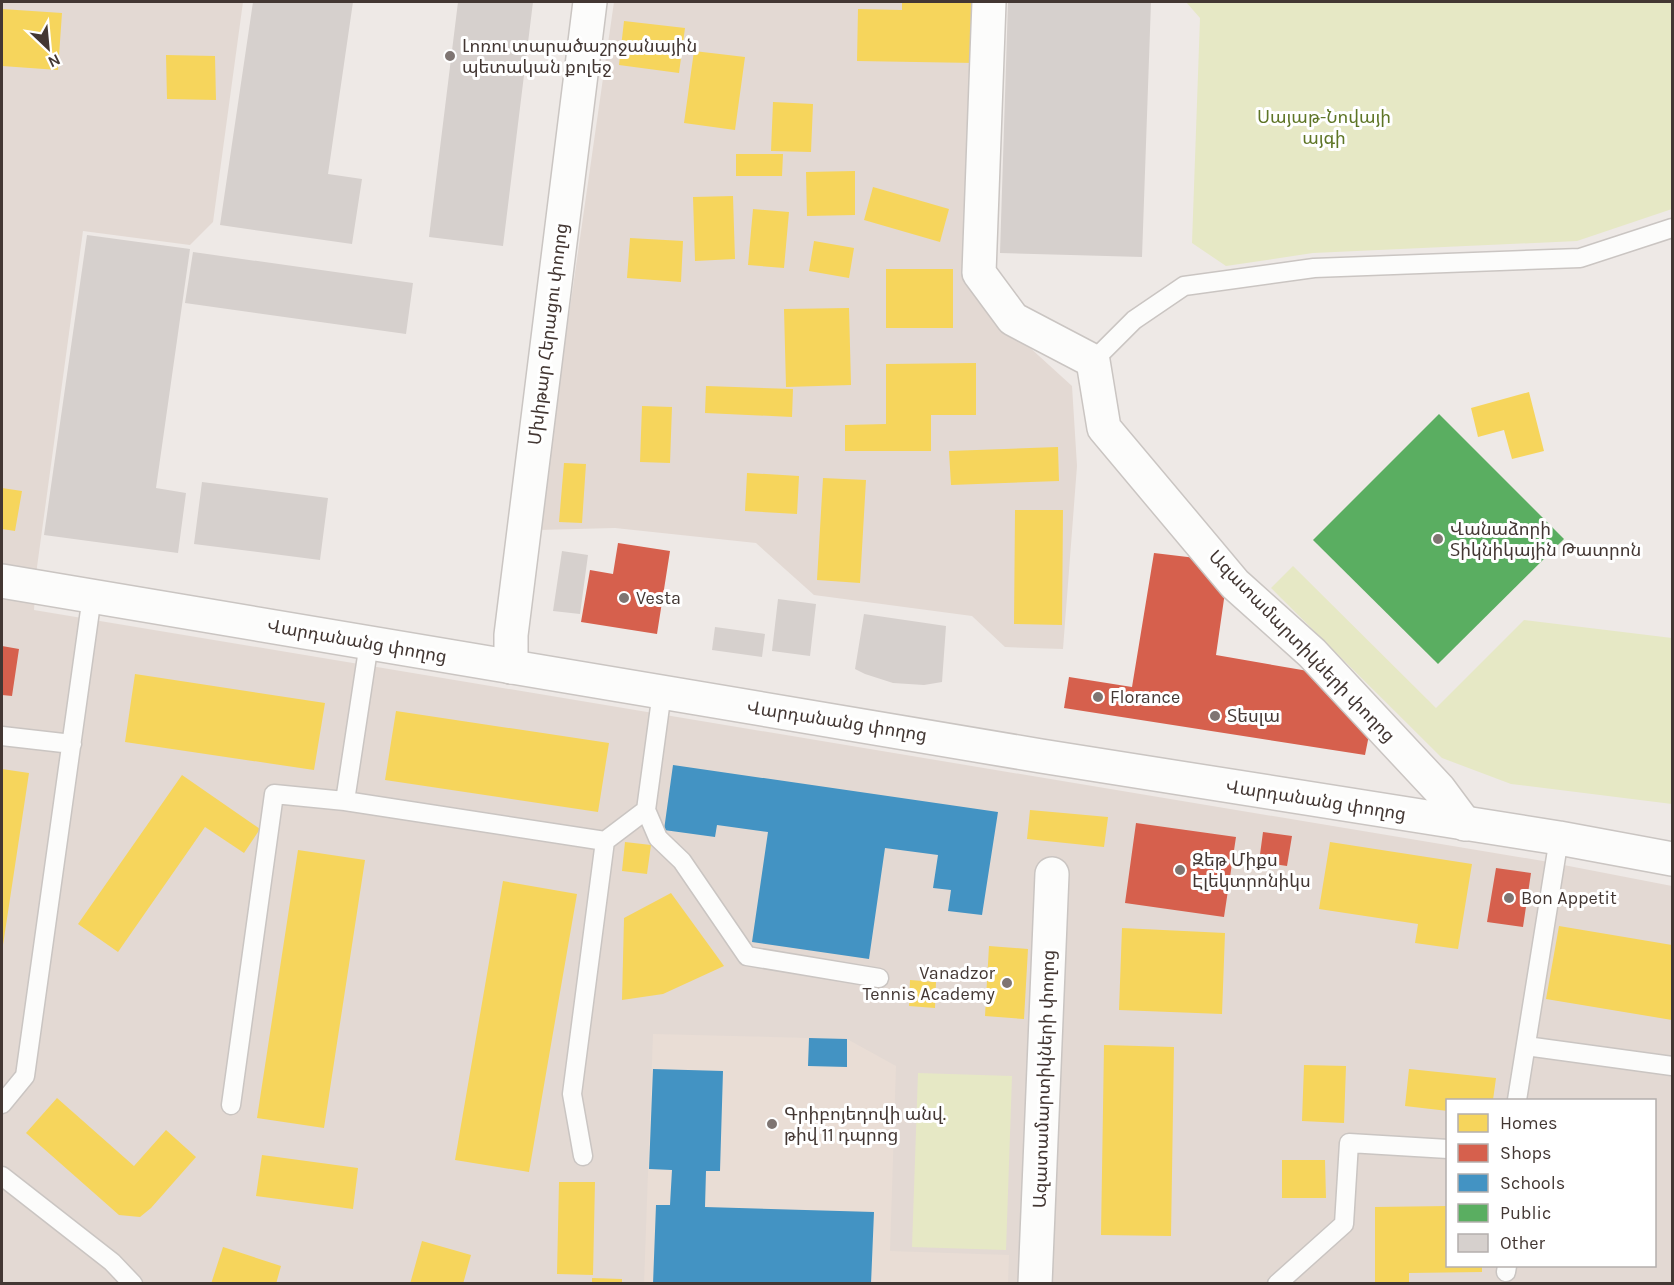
<svg xmlns="http://www.w3.org/2000/svg" width="1674" height="1285" font-family="Karla,'Noto Sans Armenian',sans-serif">
<style>
.residential{fill:#e3d9d3;fill-rule:evenodd}
.education{fill:#e9ddd5}
.green{fill:#e6e8c5}
.homes{fill:#f6d55c}
.shops{fill:#d6604d}
.schools{fill:#4393c3}
.public{fill:#5aae61}
.building{fill:#d6d0cd}
.lines{fill:none;stroke-linecap:round;stroke-linejoin:round}
.service-casing{stroke:#cac5c2;stroke-width:21}
.minor-casing{stroke:#cac5c2;stroke-width:36}
.tertiary-casing{stroke:#cac5c2;stroke-width:36}
.service{stroke:#fcfcfb;stroke-width:18}
.minor{stroke:#fcfcfb;stroke-width:33}
.tertiary{stroke:#fcfcfb;stroke-width:33}
.poi-dot{fill:#7f7572;stroke:#fff;stroke-width:2}
.labels{text-anchor:middle;dominant-baseline:central;stroke-width:6;stroke-linejoin:round;paint-order:stroke}
.poi-label{font-size:18px;fill:#433733;stroke:#fff;text-anchor:start}
.park-label{font-size:18px;fill:#5e7526;stroke:#fff}
.street-label{font-size:18px;fill:#433733;stroke:#fff}
</style>
<rect width="100%" height="100%" fill="#eee9e6"/>
<path class="residential" d="M2,2H243L213,222L190,245L83,231L37,567L34,610L1543,861L1672,886V1283L2,1284ZM1448,1100H1654V1266H1448Z
M614,2H978L970,275L1005,325L1072,386L1077,466L1063,649L1005,647L972,616L814,595L756,543L615,528L538,530Z"/>
<path class="education" d="M653,1034L847,1039L896,1066L890,1251L1009,1255L1008,1283L644,1284Z"/>
<path class="green" d="M1186,2H1672V209L1577,241L1313,253L1226,266L1192,243L1200,18Z
M1293,566L1436,708L1524,620L1672,638V804L1511,784L1442,758L1271,588Z
M918,1073L1012,1076L1006,1250L912,1247Z"/>
<path class="homes" d="M902,2H977L975,63L857,61L858,9L902,10Z
M2,9L62,13L58,70L2,66Z
M624,21L685,28L679,73L619,65Z
M694,51L745,57L735,130L684,123Z
M166,55L215,56L216,100L167,99Z
M773,102L813,104L811,152L771,151Z
M736,154H783L782,176H736Z
M855,171V215L807,216L806,172Z
M873,187L949,209L940,242L864,220Z
M733,196L735,259L695,261L693,197Z
M753,209L789,212L784,268L748,265Z
M630,238L683,241L681,282L627,278Z
M814,241L854,248L849,278L809,271Z
M886,269H953V328H886Z
M849,308L851,385L786,387L784,309Z
M976,363V415H931V451H845V425L886,424V364Z
M706,386L793,389L792,417L705,413Z
M1529,392L1544,451L1512,459L1504,430L1478,437L1471,408Z
M642,406L672,407L670,463L640,462Z
M1058,447L1059,481L951,485L949,451Z
M564,463L586,464L582,523L559,522Z
M747,473L799,476L797,514L745,511Z
M823,478L866,480L860,583L817,580Z
M2,488L22,491L15,531L2,529Z
M1015,510H1063L1062,625L1014,624Z
M135,674L325,703L314,770L125,742Z
M396,711L609,743L598,812L385,780Z
M2,769L29,773L3,945H2Z
M182,775L260,829L244,853L205,827L118,952L78,924Z
M1030,810L1108,817L1104,847L1027,839Z
M625,842L651,845L647,874L622,871Z
M1330,842L1472,864L1458,949L1415,943L1418,924L1319,909Z
M298,850L365,860L324,1128L257,1118Z
M503,881L577,894L529,1172L455,1160Z
M671,893L724,966L663,994L622,1000L624,918Z
M1559,926L1672,945V1020L1546,999Z
M1122,928L1225,933L1222,1014L1119,1010Z
M989,946L1028,949L1024,1019L985,1016Z
M910,980L936,982L935,1008L909,1006Z
M1104,1045L1174,1047L1171,1236L1101,1235Z
M1304,1065L1346,1066L1344,1123L1302,1121Z
M1409,1069L1496,1078L1493,1100H1448V1111L1405,1106Z
M57,1098L134,1166L166,1130L196,1157L151,1208L140,1217L119,1215L26,1133Z
M262,1155L358,1168L353,1209L256,1196Z
M1282,1160H1325L1326,1198H1282Z
M559,1182H595L593,1275L557,1274Z
M1448,1206V1266H1482V1272L1409,1273V1284H1375V1207Z
M422,1241L471,1255L463,1284H410Z
M223,1247L281,1266L276,1284H211Z
M592,1278L622,1279V1284H592Z"/>
<path class="shops" d="M618,543L670,551L657,634L581,622L590,570L613,574Z
M1154,553L1196,558L1225,592L1216,655L1308,671L1369,735L1365,755L1064,708L1069,677L1132,687Z
M2,646L19,649L12,696L2,695Z
M1136,823L1236,837L1224,917L1125,903Z
M1263,832L1292,836L1287,866L1259,862Z
M1496,868L1531,873L1523,927L1487,922Z"/>
<path class="schools" d="M673,765L998,812L982,915L948,911L951,890L933,888L938,855L885,848L869,959L752,942L768,832L717,825L715,837L664,830Z
M809,1038L847,1039V1067L808,1066Z
M653,1069L723,1071L720,1171H706L705,1207L874,1212L871,1284H653L656,1205H670L672,1170L649,1169Z"/>
<path class="public" d="M1439,414L1564,539L1438,664L1313,540Z"/>
<path class="building" d="M253,2H353L328,174L362,179L352,244L220,225Z
M458,2H533L503,246L429,237Z
M1008,2H1151L1142,257L1000,253Z
M87,235L190,249L156,488L186,493L178,553L44,535Z
M193,252L413,283L406,334L185,303Z
M202,482L328,498L320,560L194,544Z
M562,551L588,555L580,614L553,611Z
M778,599L816,604L810,656L772,651Z
M864,614L946,626L942,682L924,685L893,683L865,674L855,669Z
M715,627L765,634L762,657L712,650Z"/>
<g class="lines">
<defs>
<path id="service" d="M1093,361L1134,320L1184,286L1314,268L1580,258L1672,228
M369,643L345,801L605,841
M2,736L72,744
M646,810L658,838L682,861L747,956L879,978
M1526,1046L1672,1066
M1517,1100L1559,838
M2,1104L25,1076L92,596
M231,1105L274,794L345,801
M583,1156L572,1094L605,841L646,810L662,692
M2,1176L112,1262L133,1284
M1506,1272L1507,1266
M1277,1284L1344,1224L1349,1143L1448,1149"/>
<path id="minor" d="M989,2L979,273L1013,319L1093,361L1104,428L1235,584L1312,653L1439,789L1465,824
M511,667V635L590,2
M1035,1284L1052,874"/>
<path id="tertiary" d="M2,581L1041,756L1559,838L1672,859"/>
</defs>
<use href="#service" class="service-casing"/>
<use href="#minor" class="minor-casing"/>
<use href="#tertiary" class="tertiary-casing"/>
<use href="#service" class="service"/>
<use href="#minor" class="minor"/>
<use href="#tertiary" class="tertiary"/>
</g>
<g class="poi-dot">
<circle cx="450" cy="56" r="6"/>
<circle cx="1438" cy="539" r="6"/>
<circle cx="624" cy="598" r="6"/>
<circle cx="1098" cy="697" r="6"/>
<circle cx="1215" cy="716" r="6"/>
<circle cx="1180" cy="870" r="6"/>
<circle cx="1509" cy="898" r="6"/>
<circle cx="1007" cy="983" r="6"/>
<circle cx="772" cy="1124" r="6"/>
</g>
<g class="labels">
<g class="poi-label">
<text x="462" y="46">Լոռու տարածաշրջանային<tspan x="462" dy="21">պետական քոլեջ</tspan></text>
<text x="1450" y="529">Վանաձորի<tspan x="1450" dy="21">Տիկնիկային Թատրոն</tspan></text>
<text x="636" y="598">Vesta</text>
<text x="1110" y="697">Florance</text>
<text x="1227" y="716">Տեսլա</text>
<text x="1192" y="860">Զեթ Միքս<tspan x="1192" dy="21">Էլեկտրոնիկս</tspan></text>
<text x="1521" y="898">Bon Appetit</text>
<text x="995" y="973" text-anchor="end">Vanadzor<tspan x="995" dy="21">Tennis Academy</tspan></text>
<text x="784" y="1114">Գրիբոյեդովի անվ.<tspan x="784" dy="21">թիվ 11 դպրոց</tspan></text>
</g>
<g class="park-label">
<text x="1324" y="117">Սայաթ-Նովայի<tspan x="1324" dy="21">այգի</tspan></text>
</g>
<g class="street-label">
<text transform="translate(548 334) rotate(-83)">Մխիթար Հերացու փողոց</text>
<text transform="translate(357 641) rotate(10)">Վարդանանց փողոց</text>
<text transform="translate(1302 646) rotate(46)">Ազատամարտիկների փողոց</text>
<text transform="translate(837 721) rotate(9)">Վարդանանց փողոց</text>
<text transform="translate(1316 800) rotate(9)">Վարդանանց փողոց</text>
<text transform="translate(1044 1079) rotate(-88)">Ազատամարտիկների փողոց</text>
</g>
</g>
<rect width="1674" height="1285" fill="none" stroke="#433733" stroke-width="6"/>
<rect x="1446" y="1099" width="210" height="168" fill="#ffffff" stroke="#b4afad" stroke-width="1.5"/>
<rect x="1458" y="1114" width="30" height="18" fill="#f6d55c" stroke="#b4afad" stroke-width="1.5"/>
<text x="1500" y="1129" font-size="18" fill="#433733">Homes</text>
<rect x="1458" y="1144" width="30" height="18" fill="#d6604d" stroke="#b4afad" stroke-width="1.5"/>
<text x="1500" y="1159" font-size="18" fill="#433733">Shops</text>
<rect x="1458" y="1174" width="30" height="18" fill="#4393c3" stroke="#b4afad" stroke-width="1.5"/>
<text x="1500" y="1189" font-size="18" fill="#433733">Schools</text>
<rect x="1458" y="1204" width="30" height="18" fill="#5aae61" stroke="#b4afad" stroke-width="1.5"/>
<text x="1500" y="1219" font-size="18" fill="#433733">Public</text>
<rect x="1458" y="1234" width="30" height="18" fill="#d6d0cd" stroke="#b4afad" stroke-width="1.5"/>
<text x="1500" y="1249" font-size="18" fill="#433733">Other</text>
<g transform="translate(48 48) rotate(154)" stroke="#ffffff" stroke-width="4.5" paint-order="stroke">
<path d="M0-4.5L10 22L0 15L-10 22Z" fill="#433733"/>
<text y="-9" font-size="16" font-weight="bold" text-anchor="middle" fill="#433733">N</text>
</g>
</svg>
